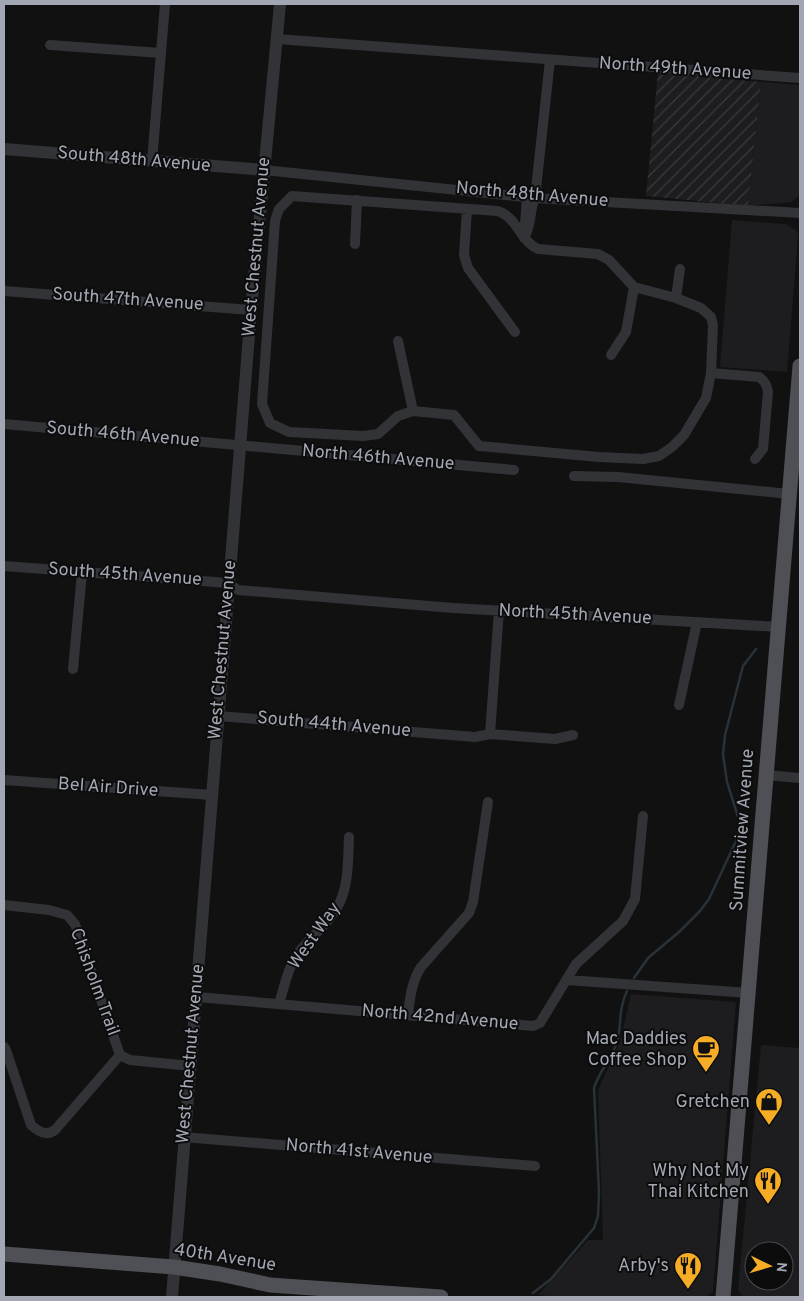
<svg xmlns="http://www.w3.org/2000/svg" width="804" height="1301" font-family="Overpass,sans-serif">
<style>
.built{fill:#1d1d1f;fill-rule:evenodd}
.industrial{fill:url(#industrial-furrows)}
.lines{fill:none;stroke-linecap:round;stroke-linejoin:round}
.stream{stroke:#293238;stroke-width:2.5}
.minor{stroke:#323337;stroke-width:10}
.tertiary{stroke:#323337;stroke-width:12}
.primary{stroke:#4e5056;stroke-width:15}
.labels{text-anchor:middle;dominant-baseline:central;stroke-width:4;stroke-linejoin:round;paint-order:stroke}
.street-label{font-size:18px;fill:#a2a7b3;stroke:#0c0c0d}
.poi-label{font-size:18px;fill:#a2a7b3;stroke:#0c0c0d;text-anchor:end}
</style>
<defs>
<pattern id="industrial-furrows" width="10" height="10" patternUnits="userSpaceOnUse" patternTransform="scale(1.25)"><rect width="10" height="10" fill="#1d1d1f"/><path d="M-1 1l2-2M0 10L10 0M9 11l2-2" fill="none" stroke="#3b3b3d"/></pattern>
</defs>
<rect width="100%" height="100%" fill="#111112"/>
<path class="built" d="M761,82L800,85V194L792,202L748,206Z
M732,220L785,224L796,230L798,236L787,372L720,367Z
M631,994L736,1002L713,1292L706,1297H562L538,1295L588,1240H603L598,1090L620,1042Z
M761,1045L800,1048V1297H743L738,1290ZM754,1251H784V1281H754Z"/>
<path class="industrial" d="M658,72L761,82L748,206L646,196Z"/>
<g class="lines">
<path class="stream" d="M634,978L648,958L679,932L700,911L709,899L736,841L739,830V820L727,782L723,754L725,735L743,666L756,649
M533,1293L551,1279L594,1228L598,1216L599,1192L594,1088C599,1071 612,1059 617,1042C622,1024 618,1010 627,991"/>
<path class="minor" d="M277,39L800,78
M50,45L161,53
M152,161L165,4
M264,170L535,198L800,213
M292,196L497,211C516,215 520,241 538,249L598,254L609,260L634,287L676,298L701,308L711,317L713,325L711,373L706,398L684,435L672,447L659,456L643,459L599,457L479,446L454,415L413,411L398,416L378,434L363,436L289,432L270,423L262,404L275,221L279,209Z
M527,197L524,238C532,225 529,211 535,198L550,60
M467,209L464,255L468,268L515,332
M355,244L357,200
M4,291L251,310
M676,298L680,269
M398,341L413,411
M611,355L626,332L634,287
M711,373L759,377C765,381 767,385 768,392L763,449L755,459
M4,424L514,470
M574,476L618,477L789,494
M4,566L228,583L238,590L453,608L779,627
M73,669L82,573
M679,705L697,622
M218,716L475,737L490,734L555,739L573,735
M490,734L499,610
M766,775L800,778
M4,780L212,795
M4,905L49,910L67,915L75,924L120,1055
M567,980L749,993
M197,997L533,1026L540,1023L576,964L623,921L635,899L643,816
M279,1004C284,988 287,970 296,956C309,937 330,924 340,902C349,882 348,858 349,837
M408,1014C410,997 412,981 421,967L469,913L473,902L488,802
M4,1047L6,1050L31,1125C38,1131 46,1137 55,1130L120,1055
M120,1055L130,1060L191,1066
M183,1137L535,1166"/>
<path class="tertiary" d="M4,149L264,170
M172,1297L251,310L280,4"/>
<path class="primary" d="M4,1254L174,1267L220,1274L270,1285L441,1297
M723,1297L800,366"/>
</g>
<defs>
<symbol id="cafe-pin" viewBox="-11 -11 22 30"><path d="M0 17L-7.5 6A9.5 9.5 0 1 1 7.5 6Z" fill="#f6ad25" stroke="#0c0c0d"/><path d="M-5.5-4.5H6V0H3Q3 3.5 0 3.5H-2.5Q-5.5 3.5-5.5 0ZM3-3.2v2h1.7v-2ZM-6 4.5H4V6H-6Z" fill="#111"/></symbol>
<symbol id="shop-pin" viewBox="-11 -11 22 30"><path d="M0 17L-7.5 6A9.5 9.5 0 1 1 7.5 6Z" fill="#f6ad25" stroke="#0c0c0d"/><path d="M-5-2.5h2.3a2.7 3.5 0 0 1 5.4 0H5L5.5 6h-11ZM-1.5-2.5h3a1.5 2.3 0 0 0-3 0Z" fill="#111"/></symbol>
<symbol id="restaurant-pin" viewBox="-11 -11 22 30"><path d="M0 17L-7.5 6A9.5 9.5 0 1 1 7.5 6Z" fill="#f6ad25" stroke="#0c0c0d"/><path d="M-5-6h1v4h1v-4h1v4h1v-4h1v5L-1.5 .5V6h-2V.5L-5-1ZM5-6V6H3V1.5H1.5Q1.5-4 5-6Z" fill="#111"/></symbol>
</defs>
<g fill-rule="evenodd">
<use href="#cafe-pin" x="690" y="1033" width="32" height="43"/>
<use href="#shop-pin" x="753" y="1086" width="32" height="43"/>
<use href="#restaurant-pin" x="752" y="1165" width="32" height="43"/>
<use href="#restaurant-pin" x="672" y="1250" width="32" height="43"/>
</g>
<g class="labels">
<g class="street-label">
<text transform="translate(675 69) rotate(4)">North 49th Avenue</text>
<text transform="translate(134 160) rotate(5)">South 48th Avenue</text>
<text transform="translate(532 195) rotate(5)">North 48th Avenue</text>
<text transform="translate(257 247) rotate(-85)">West Chestnut Avenue</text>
<text transform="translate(128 300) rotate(4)">South 47th Avenue</text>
<text transform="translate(123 435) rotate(5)">South 46th Avenue</text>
<text transform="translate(378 458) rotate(5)">North 46th Avenue</text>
<text transform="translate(125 575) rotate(4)">South 45th Avenue</text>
<text transform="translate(575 615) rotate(3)">North 45th Avenue</text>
<text transform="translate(223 650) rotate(-85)">West Chestnut Avenue</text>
<text transform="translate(334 725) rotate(5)">South 44th Avenue</text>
<text transform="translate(108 788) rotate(4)">Bel Air Drive</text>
<text transform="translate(743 830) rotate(-86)">Summitview Avenue</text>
<text transform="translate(315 936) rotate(-55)">West Way</text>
<text transform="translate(94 982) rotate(70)">Chisholm Trail</text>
<text transform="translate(440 1018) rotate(5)">North 42nd Avenue</text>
<text transform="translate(191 1054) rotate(-85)">West Chestnut Avenue</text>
<text transform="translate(359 1152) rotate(5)">North 41st Avenue</text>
<text transform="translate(225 1258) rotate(9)">40th Avenue</text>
</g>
<g class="poi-label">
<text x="687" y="1039">Mac Daddies<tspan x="687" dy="21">Coffee Shop</tspan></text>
<text x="750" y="1102">Gretchen</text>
<text x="749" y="1171">Why Not My<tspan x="749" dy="21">Thai Kitchen</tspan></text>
<text x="669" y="1266">Arby's</text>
</g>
</g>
<rect width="804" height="1301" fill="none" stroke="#a2a7b3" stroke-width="10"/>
<g transform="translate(769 1266) rotate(95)"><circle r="24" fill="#0c0c0d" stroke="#484a4f"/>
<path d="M0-4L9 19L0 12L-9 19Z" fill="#f6ad25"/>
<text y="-8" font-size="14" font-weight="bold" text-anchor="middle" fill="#a2a7b3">N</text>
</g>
</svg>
